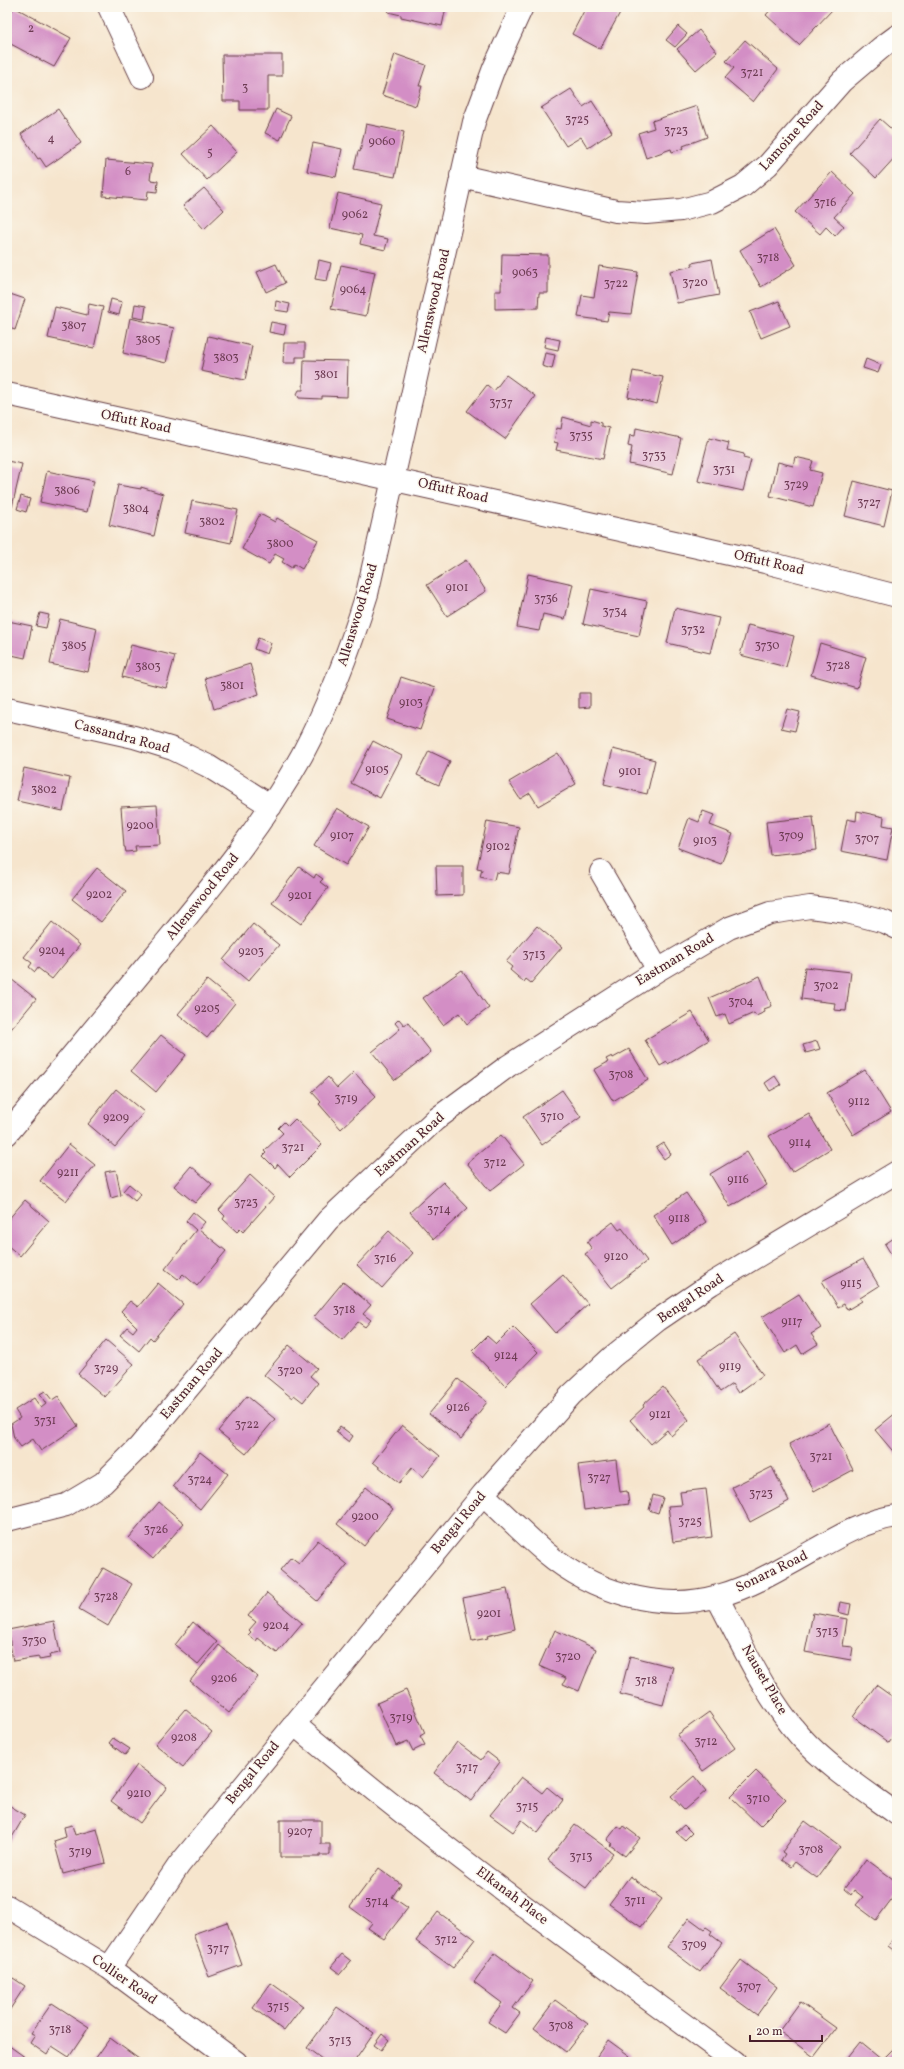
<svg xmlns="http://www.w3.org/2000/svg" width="904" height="2069" font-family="Vollkorn,serif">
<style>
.building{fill:#d38ec5}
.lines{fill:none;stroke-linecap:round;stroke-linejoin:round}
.minor-casing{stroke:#643d43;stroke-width:24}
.minor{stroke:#fff;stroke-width:22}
.labels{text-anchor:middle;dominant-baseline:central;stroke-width:3;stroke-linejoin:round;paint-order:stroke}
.number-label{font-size:12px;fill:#6c3b52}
.street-label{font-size:14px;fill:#4a1f2b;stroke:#fbf7ec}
</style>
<rect width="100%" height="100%" fill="#fbf7ec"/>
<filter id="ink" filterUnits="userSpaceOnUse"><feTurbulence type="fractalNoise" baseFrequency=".025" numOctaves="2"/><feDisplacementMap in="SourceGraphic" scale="8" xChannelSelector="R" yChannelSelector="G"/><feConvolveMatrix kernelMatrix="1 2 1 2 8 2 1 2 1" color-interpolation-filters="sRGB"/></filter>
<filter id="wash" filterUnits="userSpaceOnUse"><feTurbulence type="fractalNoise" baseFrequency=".012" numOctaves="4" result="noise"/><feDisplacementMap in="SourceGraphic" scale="16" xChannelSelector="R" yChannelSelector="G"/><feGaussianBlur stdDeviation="0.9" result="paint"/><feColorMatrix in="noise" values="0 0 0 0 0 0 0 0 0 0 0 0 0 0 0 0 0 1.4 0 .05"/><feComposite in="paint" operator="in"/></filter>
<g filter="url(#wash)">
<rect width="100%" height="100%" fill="#f6e5cd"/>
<g id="blocks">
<path class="building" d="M14,7L71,38L54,67L7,42V20Z
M389,7H446L442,26L401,17V15L388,12Z
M586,7H619L622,9L600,49L572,34Z
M773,7H828L832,10L799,45L766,15Z
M678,26L687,34L675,47L666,40Z
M699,30L717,52L696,70L677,49Z
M745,40L778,69L753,102L725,78L734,68L726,61Z
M395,54L426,65L419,86H422L416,106L382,95Z
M222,55H282V76H268V110H240V101H223Z
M571,89L583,107L592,101L612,132L588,148L581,137L566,146L541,108Z
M697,106L707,137L683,146L684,148L672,152L671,149L646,158L638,133L654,128L652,121Z
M58,109L81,143L46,167L40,158L38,159L21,134Z
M276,109L291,116L280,140L265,133Z
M880,119L897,134V155L876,178L850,153Z
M366,124L404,132L395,177L354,169L358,151L360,152Z
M213,126L237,152L207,180L183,154Z
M313,143L342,149L336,177L307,171Z
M106,160L152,164L150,180L158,181L157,192L148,191L147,200L103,196Z
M832,172L855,194L834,217L844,226L835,236L826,227L820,234L795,212Z
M204,188L224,210L204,229L183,206Z
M338,193L381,203L373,236L388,239L385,250L360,244L362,235L330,228Z
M774,229L796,265L761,287L740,250Z
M502,254L548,255V293H539L538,308L495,309V291H501Z
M712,259L719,295L677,303L670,271L693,266L692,263Z
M319,260L331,263L327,281L315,279Z
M276,264L285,283L266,292L257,272Z
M341,265L375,272L366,316L331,309Z
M599,266L638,272L631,314L609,312L607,321L578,317L582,295L594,297Z
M7,293L25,299L15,330L7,327Z
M111,299L122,302L119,315L108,312Z
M276,301L290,304L288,312L275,310Z
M779,301L790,326L761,338L750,312Z
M89,304L103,307L94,348L48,338L55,307L87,315Z
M135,304L146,306L144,319L133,317Z
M130,318L174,328L166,363L123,353Z
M271,322L286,325L284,335L269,332Z
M208,336L252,346L245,380L201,371Z
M546,337L560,340L558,350L544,347Z
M284,343H305V357H296V363H283Z
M545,353L555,355L552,369L542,366Z
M866,359L881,365L878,373L863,368Z
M304,360L348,361L347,397L322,396V399L299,398L297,394L299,390H303Z
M633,371L663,377L657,404L628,397Z
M506,375L535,396L505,439L467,411L487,385L494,391Z
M563,417L591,425V420L601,423V426L609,428L603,459L556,450L558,443L554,442L557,428L561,429Z
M636,428L681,438L673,474L629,464L632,447L628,446L630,435L635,436Z
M709,438L729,443L727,450L744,454L743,458L751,460L743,491L698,481Z
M795,457L813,461L810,470L822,473L813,507L770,496L778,462L793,466Z
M7,461L22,464L12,507L7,506Z
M47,471L94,481L87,512L40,502Z
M854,481L892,491L884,526L845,516Z
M118,485L141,489V487L163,494L154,536L109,525Z
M21,496L30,499L26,512L17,509Z
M192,501L238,510L231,543L185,533Z
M260,514L275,522L277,518L318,540L302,569L294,564L292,568L282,562L284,559L275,554L269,564L242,549Z
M466,560L486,591L447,616L427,585Z
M528,574L573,584L565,619L543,614L539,631L517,627Z
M591,589L647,601L639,636L583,624Z
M675,608L719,618L710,653L667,643Z
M7,610L11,611L8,621L32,626L25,658L7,654Z
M40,613L49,615L46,628L36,626Z
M60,619L97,628L88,672L50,664Z
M748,625L794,636L786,667L740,655Z
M258,638L271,643L267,654L254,649Z
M820,643L866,657L857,688L811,675Z
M131,645L175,656L166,688L122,677Z
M250,664L259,694L214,709L205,678Z
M401,677L435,688L420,730L387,719Z
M579,693H590V707L579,708Z
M787,709L800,712L795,731L781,728Z
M373,741L402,756L380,798L351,783Z
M613,749L655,760L647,794L604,784Z
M429,751L450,761L439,785L417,775Z
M558,753L576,784L538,806L530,793L520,799L509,782Z
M24,768L70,778L63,811L17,801Z
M157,805L160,845L135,846L136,851L126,852L125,847H124L121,807Z
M337,808L369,827L346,865L314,846Z
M703,811L714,815L710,825L733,834L721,864L678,848L689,818L699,822Z
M857,811L884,817L883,825L893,827L887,860L841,851L847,819L856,821Z
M813,817L817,850L770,855L766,822Z
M487,821L519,827L509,874L496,872L494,880L480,877L482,869L477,868Z
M436,866H463V895L437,896Z
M299,867L314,878L316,874L323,879L320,882L328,888L301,924L272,903Z
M97,868L126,891L101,922L72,899Z
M52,922L80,945L52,979L38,968L35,972L29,967L32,963L24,957Z
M253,924L279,945L248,981L223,960Z
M537,926L562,947L531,983L526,979L524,982L510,970L512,967L506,962Z
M805,967L851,972L846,1011L834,1010L835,1003L801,999Z
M462,970L489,1008L467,1024L459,1013L443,1025L423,998Z
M760,976L772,1006L764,1009L765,1012L756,1016L754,1013L729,1024L725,1014L717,1017L709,998Z
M11,979L36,999L7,1034V983Z
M207,980L235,1003L207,1038L178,1014Z
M692,1012L709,1040L668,1064L667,1062L660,1066L645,1040Z
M399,1019L404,1025L408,1023L431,1052L395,1080L372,1052L400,1029L395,1023Z
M161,1035L186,1055L156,1092L131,1071Z
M817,1041L820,1049L806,1053L803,1045Z
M629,1049L648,1080L613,1101L594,1070L608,1062L606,1059L612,1056L613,1058Z
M865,1070L891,1112L853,1135L827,1093Z
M354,1072L376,1096L341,1129L319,1104L321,1102L312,1092L328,1077L337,1088Z
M775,1076L781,1085L770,1091L765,1083Z
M116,1089L144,1112L115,1147L88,1124Z
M562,1090L581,1117L542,1145L523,1117Z
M809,1114L830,1149L792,1172L769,1136Z
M295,1119L322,1145L290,1177L278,1164L275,1168L263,1156L266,1153L264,1151L283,1133L278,1128L284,1122L288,1126Z
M501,1135L524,1164L490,1191L467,1163Z
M664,1143L671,1154L664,1159L656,1148Z
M69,1144L95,1165L66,1201L40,1181Z
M747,1152L767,1185L730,1207L710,1174Z
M191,1166L212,1184L195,1203L174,1186Z
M116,1170L121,1195L111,1198L105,1172Z
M250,1175L274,1197L243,1232L240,1229L237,1232L223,1219L225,1216L219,1210Z
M443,1182L468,1208L434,1239L410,1212Z
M129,1184L141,1194L135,1201L123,1191Z
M686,1193L706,1222L672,1245L653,1215Z
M25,1200L49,1221L20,1256L7,1245V1221Z
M193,1212L205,1222L199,1229L226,1251L197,1286L183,1274L178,1279L165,1269L196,1230L186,1221Z
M613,1222L619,1230L622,1228L647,1261L612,1288L585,1254L592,1249L587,1242Z
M389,1231L413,1253L382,1288L357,1265Z
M897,1236V1264L885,1244Z
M863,1259L879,1286L860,1298L862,1301L847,1310L844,1304L838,1307L822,1281Z
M563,1275L588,1304L555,1333L530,1304Z
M343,1282L371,1305L363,1314L371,1320L365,1327L358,1322L342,1340L314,1317Z
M158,1283L183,1304L153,1340L150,1337L139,1351L120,1335L127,1327L133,1332L137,1327L121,1311L130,1301L138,1307Z
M799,1294L821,1328L811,1334L818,1344L802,1354L797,1345L785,1353L762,1317Z
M513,1327L538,1352L505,1386L472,1351L487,1336L496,1344Z
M734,1334L763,1375L738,1393L732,1384L720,1392L698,1359Z
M106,1340L134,1364L105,1397L78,1374Z
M289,1345L317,1368L310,1376L318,1383L303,1402L294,1395L292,1398L264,1375Z
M458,1379L487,1402L470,1424L472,1425L461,1439L429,1414Z
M663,1387L689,1420L671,1436L667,1430L651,1444L630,1420L644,1407L643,1405Z
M45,1391L52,1400L58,1396L78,1426L41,1451L33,1439L21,1447L14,1438L11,1424L20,1418L15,1410L34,1398L41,1408L46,1404L40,1394Z
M247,1396L275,1419L246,1454L218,1431Z
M897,1412V1456L875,1430Z
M829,1423L853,1470L814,1491L789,1444Z
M402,1425L440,1456L423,1477L412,1468L399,1483L373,1462Z
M340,1426L353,1436L349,1442L336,1432Z
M200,1452L228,1474L200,1509L173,1486Z
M616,1460L620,1492L627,1491L629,1504L584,1510L578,1465Z
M772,1467L789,1501L750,1522L732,1487Z
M366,1487L393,1509L364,1546L337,1524Z
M706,1489L712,1537L673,1542L668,1506L682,1505L680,1492Z
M653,1495L663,1498L658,1513L649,1510Z
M159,1502L184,1523L153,1559L129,1538Z
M318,1540L347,1565L317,1601L280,1570L291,1557L299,1563Z
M103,1568L132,1584L108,1626L79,1609Z
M507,1589L515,1629L487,1636L488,1638L472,1641L463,1598Z
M267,1593L302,1623L277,1653L258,1638L256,1641L248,1635L251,1632L249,1630L256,1622L248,1616Z
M840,1602L851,1604L849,1615L838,1612Z
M813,1613L847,1619L843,1646L853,1647L851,1660L805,1652Z
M54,1621L60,1653L49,1655L50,1658L39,1660V1657L13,1661L8,1630Z
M193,1622L217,1642L198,1664L175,1645Z
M555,1630L596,1649L579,1691L563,1684L566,1678L539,1666Z
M219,1645L258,1677L229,1713L190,1681Z
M630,1656L673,1667L663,1705L620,1694Z
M876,1685L897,1700V1732L889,1743L853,1717Z
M406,1690L425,1733L420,1736L425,1745L413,1751L408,1741L396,1746L377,1703Z
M185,1709L212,1732L183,1767L155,1744Z
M709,1712L735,1748L703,1771L677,1735Z
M113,1738L130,1749L125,1755L109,1743Z
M457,1742L481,1760L487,1752L500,1762L471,1801L434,1773Z
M137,1765L167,1787L140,1823L111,1801Z
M756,1771L786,1800L760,1826L730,1797Z
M694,1776L706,1791L684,1810L671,1796Z
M521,1777L542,1793L547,1787L563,1800L538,1833L522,1820L513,1832L490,1815Z
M7,1804L25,1815L7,1846Z
M280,1820H321V1844H330V1855H320V1857H280Z
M805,1821L840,1847L817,1878L795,1862L791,1867L781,1860L785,1854L782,1852Z
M72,1825L75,1835L97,1829L106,1863L63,1874L54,1841L66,1837L64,1827Z
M575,1825L613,1853L586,1888L548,1860Z
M684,1825L692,1833L685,1840L676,1832Z
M618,1826L622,1829L624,1826L640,1838L625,1856L610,1845L612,1844L607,1840Z
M866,1859L897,1882V1892L876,1920L856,1905L863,1897L854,1890L851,1895L844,1889Z
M379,1868L401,1884L392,1897L408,1908L384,1939L368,1928L372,1923L350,1907Z
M630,1876L662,1899L641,1927L609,1904Z
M438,1912L475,1939L453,1968L416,1941Z
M689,1918L704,1929L706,1927L712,1931L710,1934L722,1943L700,1972L667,1947Z
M227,1922L242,1965L209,1977L193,1934Z
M897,1933V1953L888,1946Z
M495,1953L533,1981L513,2008L520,2013L505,2033L488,2022L502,2003L474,1982Z
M342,1954L351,1961L340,1974L331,1967Z
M741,1960L777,1987L757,2015L720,1988Z
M7,1974L25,1986L7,2014Z
M271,1983L303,2006L284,2031L253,2008Z
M555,2000L588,2024L566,2052L534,2028Z
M800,2002L836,2028L814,2057L779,2031Z
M52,2003L89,2027L69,2057L52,2046L47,2055L30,2043L35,2035L31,2033Z
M337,2007L374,2033L354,2062H326L307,2048Z
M382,2034L389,2040L381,2050L374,2045Z
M110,2038L143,2062H93Z
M608,2040L630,2056L625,2062H593Z
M860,2042L882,2060L897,2045V2062H844Z
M8,2045L29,2060L27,2062H7Z"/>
</g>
</g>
<g filter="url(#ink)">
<use href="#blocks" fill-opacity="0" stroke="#643d43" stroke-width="1"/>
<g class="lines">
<defs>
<path id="minor" d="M109,7L142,77
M461,176L616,211L646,213L681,210L712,202L743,186L768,165L842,81L882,47L897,36
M7,394L765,562L897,596
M7,709L134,737L173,749L208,766L271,806
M601,872L658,970
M7,1134C57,1073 108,1013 158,952C210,889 262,827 302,755C329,704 350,649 367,594L474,122L494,68L522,7
M483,1494C504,1514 524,1534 545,1552C591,1591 659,1613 718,1596C741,1590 763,1579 784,1567C819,1549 857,1521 897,1516
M7,1520L66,1505L103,1483L139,1447L328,1220L435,1120L508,1066L658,970L729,928L770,913L810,907L847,912L885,922L897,928
M717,1597C742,1644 764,1695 800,1736C827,1766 864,1790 897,1814
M294,1724C435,1844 586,1952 735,2062
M7,1906L109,1968L236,2062
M109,1968L179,1865L483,1494L571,1395L612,1357L658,1320L711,1284L897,1172"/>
</defs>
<use href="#minor" class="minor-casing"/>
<use href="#minor" class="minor"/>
</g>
</g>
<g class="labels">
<g class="number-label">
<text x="31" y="29">2</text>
<text x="752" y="73">3721</text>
<text x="245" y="88">3</text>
<text x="577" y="120">3725</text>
<text x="676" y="131">3723</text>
<text x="51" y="139">4</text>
<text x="382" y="142">9060</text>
<text x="210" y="153">5</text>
<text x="128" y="172">6</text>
<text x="825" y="203">3716</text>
<text x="355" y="215">9062</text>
<text x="768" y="258">3718</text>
<text x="525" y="273">9063</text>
<text x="695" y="283">3720</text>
<text x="616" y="284">3722</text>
<text x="353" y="290">9064</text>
<text x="74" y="326">3807</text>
<text x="148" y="340">3805</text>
<text x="226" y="358">3803</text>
<text x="326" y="375">3801</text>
<text x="501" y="403">3737</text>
<text x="581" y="436">3735</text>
<text x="654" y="456">3733</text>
<text x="724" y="470">3731</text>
<text x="796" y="485">3729</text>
<text x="67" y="491">3806</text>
<text x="869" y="503">3727</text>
<text x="136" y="509">3804</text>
<text x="212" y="522">3802</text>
<text x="280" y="544">3800</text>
<text x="457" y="588">9101</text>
<text x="546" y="599">3736</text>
<text x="615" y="612">3734</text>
<text x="693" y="630">3732</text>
<text x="74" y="646">3805</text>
<text x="767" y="646">3730</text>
<text x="838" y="666">3728</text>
<text x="148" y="667">3803</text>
<text x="232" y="686">3801</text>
<text x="411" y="703">9103</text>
<text x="377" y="770">9105</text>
<text x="630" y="772">9101</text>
<text x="44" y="790">3802</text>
<text x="140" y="826">9200</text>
<text x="342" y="836">9107</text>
<text x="791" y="836">3709</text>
<text x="867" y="839">3707</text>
<text x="705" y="841">9103</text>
<text x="498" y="847">9102</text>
<text x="99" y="895">9202</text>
<text x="300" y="896">9201</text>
<text x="52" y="951">9204</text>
<text x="251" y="952">9203</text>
<text x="534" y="955">3713</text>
<text x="826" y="986">3702</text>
<text x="741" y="1002">3704</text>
<text x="207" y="1009">9205</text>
<text x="621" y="1075">3708</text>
<text x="346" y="1099">3719</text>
<text x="859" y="1102">9112</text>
<text x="552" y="1117">3710</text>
<text x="116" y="1118">9209</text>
<text x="800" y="1143">9114</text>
<text x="293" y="1148">3721</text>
<text x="495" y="1163">3712</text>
<text x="68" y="1173">9211</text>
<text x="738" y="1180">9116</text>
<text x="246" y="1203">3723</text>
<text x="439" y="1210">3714</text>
<text x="679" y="1219">9118</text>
<text x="616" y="1257">9120</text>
<text x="385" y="1259">3716</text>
<text x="851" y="1284">9115</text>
<text x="344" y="1310">3718</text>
<text x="792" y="1322">9117</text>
<text x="506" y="1356">9124</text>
<text x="730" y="1367">9119</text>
<text x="106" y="1369">3729</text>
<text x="290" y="1371">3720</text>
<text x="458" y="1408">9126</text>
<text x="660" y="1415">9121</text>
<text x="45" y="1421">3731</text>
<text x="247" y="1425">3722</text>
<text x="821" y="1457">3721</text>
<text x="599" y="1478">3727</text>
<text x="200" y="1480">3724</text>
<text x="761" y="1494">3723</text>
<text x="365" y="1517">9200</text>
<text x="690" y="1522">3725</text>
<text x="156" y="1530">3726</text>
<text x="106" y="1597">3728</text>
<text x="489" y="1614">9201</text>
<text x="276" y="1626">9204</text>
<text x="827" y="1632">3713</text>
<text x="34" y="1641">3730</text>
<text x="568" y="1657">3720</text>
<text x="224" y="1679">9206</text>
<text x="646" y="1681">3718</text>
<text x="401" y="1718">3719</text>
<text x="184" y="1738">9208</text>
<text x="706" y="1742">3712</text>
<text x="467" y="1768">3717</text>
<text x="139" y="1794">9210</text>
<text x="758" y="1799">3710</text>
<text x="527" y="1807">3715</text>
<text x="300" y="1832">9207</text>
<text x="811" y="1850">3708</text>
<text x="80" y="1852">3719</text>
<text x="581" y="1857">3713</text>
<text x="635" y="1901">3711</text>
<text x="377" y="1902">3714</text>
<text x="446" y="1940">3712</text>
<text x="694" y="1945">3709</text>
<text x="218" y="1949">3717</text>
<text x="749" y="1987">3707</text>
<text x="278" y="2007">3715</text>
<text x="561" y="2026">3708</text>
<text x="60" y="2030">3718</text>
<text x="340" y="2041">3713</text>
</g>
<g class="street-label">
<text transform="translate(792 136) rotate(-48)">Lamoine Road</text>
<text transform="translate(434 301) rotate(-77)">Allenswood Road</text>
<text transform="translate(136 422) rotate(12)">Offutt Road</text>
<text transform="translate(453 491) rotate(13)">Offutt Road</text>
<text transform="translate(769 563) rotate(13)">Offutt Road</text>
<text transform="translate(358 615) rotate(-73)">Allenswood Road</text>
<text transform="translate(122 737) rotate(15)">Cassandra Road</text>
<text transform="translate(203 897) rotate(-51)">Allenswood Road</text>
<text transform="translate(675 960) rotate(-31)">Eastman Road</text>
<text transform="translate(410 1145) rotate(-42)">Eastman Road</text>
<text transform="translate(691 1299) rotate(-34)">Bengal Road</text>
<text transform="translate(192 1384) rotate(-50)">Eastman Road</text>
<text transform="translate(459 1523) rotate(-50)">Bengal Road</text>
<text transform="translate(772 1572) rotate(-26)">Sonara Road</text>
<text transform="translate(764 1680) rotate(60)">Nauset Place</text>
<text transform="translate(253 1773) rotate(-51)">Bengal Road</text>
<text transform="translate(512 1896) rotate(37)">Elkanah Place</text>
<text transform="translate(124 1980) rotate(35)">Collier Road</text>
</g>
</g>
<rect width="904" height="2069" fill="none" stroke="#fbf7ec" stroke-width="24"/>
<path d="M750 2035v6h72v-6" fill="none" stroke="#4a1f2b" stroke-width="2"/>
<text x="756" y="2035" font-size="12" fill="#4a1f2b" stroke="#fbf7ec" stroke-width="3" paint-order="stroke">20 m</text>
</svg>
